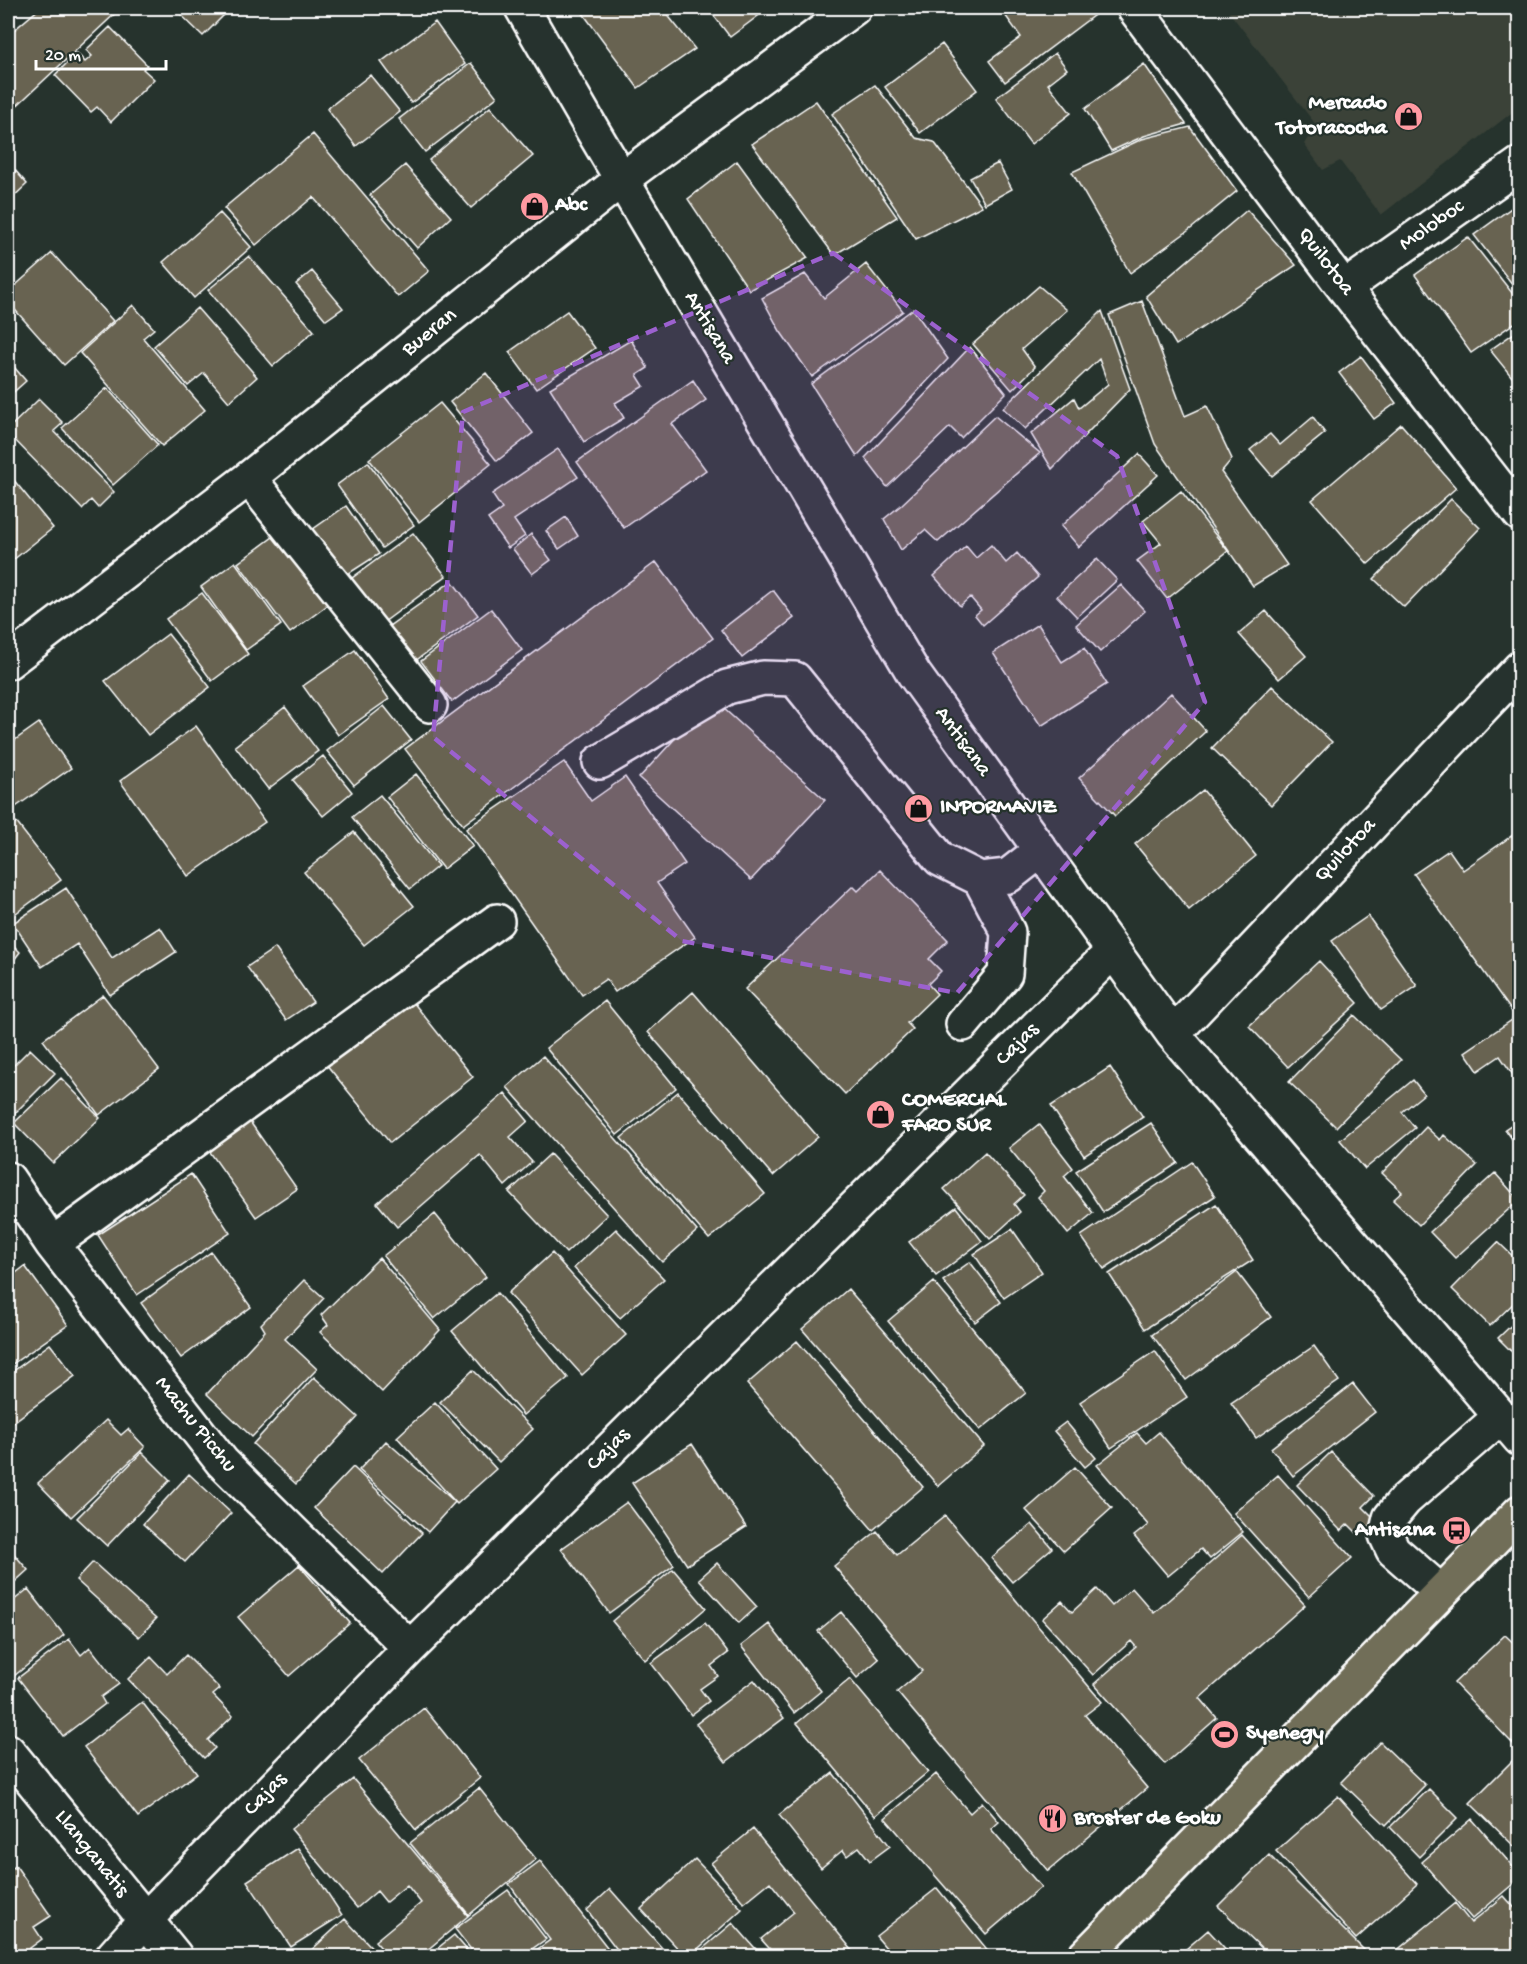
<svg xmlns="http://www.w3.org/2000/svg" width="1527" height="1964" font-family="'Gochi Hand',sans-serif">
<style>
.built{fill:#3a4238}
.building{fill:#686451;stroke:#fff;stroke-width:1.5}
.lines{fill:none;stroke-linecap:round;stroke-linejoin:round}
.minor-casing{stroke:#fff;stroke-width:38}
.major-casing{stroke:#fff;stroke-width:38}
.minor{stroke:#26332d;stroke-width:33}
.major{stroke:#716e59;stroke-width:33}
.marked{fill:#9c61cf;fill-opacity:0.2;stroke:#9c61cf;stroke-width:4.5;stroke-dasharray:12 8;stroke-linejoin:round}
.labels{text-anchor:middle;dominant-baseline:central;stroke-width:4.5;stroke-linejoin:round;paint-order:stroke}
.poi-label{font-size:22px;font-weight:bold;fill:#fff;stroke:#26332d;text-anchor:start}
.street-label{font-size:22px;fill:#fff;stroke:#26332d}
</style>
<rect width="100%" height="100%" fill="#26332d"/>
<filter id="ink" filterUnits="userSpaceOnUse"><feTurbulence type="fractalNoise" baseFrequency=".0167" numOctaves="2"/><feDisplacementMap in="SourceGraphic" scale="12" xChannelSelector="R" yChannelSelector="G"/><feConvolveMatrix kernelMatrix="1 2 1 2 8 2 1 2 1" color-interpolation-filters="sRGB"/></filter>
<g filter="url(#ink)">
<path class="built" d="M1226,8H1519V107L1381,215L1340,161L1323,170L1304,144L1316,125Z"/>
<path class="building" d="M40,8H121L8,114V20L14,30Z
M174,8H231L203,36Z
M579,8H662L695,49L638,88Z
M708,8H757L762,13L730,37Z
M1000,8H1099L1101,10L1005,82L989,61L1021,37Z
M435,22L465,64L411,103L381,62Z
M110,27L147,65L143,69L154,79L111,122L97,107L91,112L55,75L77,53L85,62L92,56L86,50Z
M942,44L977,90L920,133L885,87Z
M1055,53L1067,69L1048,84L1071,113L1031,144L996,98Z
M471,63L497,97L425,152L399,119Z
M1144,64L1186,124L1144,136L1111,151L1085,109Z
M370,75L400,112L356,146L327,109Z
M875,85L916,138L934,142L982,206L916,239L832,114Z
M816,101L897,217L834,255L752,144Z
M490,107L533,156L471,208L429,160Z
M1190,127L1237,191L1192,228L1130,273L1072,172L1142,139Z
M313,134L429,271L398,297L313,197L256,245L224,208Z
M737,161L808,258L749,290L688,199Z
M8,162L27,184L8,202Z
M998,163L1012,189L985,204L970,178Z
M405,165L451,217L417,248L370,195Z
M1514,206L1520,212V294L1474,235Z
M1247,210L1296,265L1176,345L1146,296Z
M220,213L251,247L194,298L163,262Z
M1468,237L1520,303V319L1471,353L1415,275Z
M52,253L113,321L64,365L8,302V292Z
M249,256L314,331L273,366L208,290Z
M866,264L903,311L812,377L780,331L762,298L805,274L824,298Z
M312,271L343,308L326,320L296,284Z
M1039,286L1067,310L1022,349L1035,367L1012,390L973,344Z
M1142,301L1185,416L1207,406L1232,459L1221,472L1287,565L1253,586L1155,444L1109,315Z
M133,305L154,329L143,338L205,410L162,446L80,353Z
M197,308L257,377L229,402L204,373L188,386L154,346Z
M913,309L948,359L857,456L811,384Z
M567,311L595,348L536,389L509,352Z
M1102,311L1130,389L1052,469L1031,434L1074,398L1079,408L1108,384L1099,359L1025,429L1003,408Z
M1520,329V387L1490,350Z
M631,340L648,368L637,375L644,386L615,403L624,418L584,442L550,388Z
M970,347L1006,393L961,438L950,427L887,487L865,458Z
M1361,356L1396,403L1374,419L1339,373Z
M8,360L26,381L8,397Z
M486,373L533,433L497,461L450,402Z
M693,380L706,400L672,424L706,470L624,528L577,462Z
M107,388L158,445L113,485L62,428Z
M39,399L63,423L54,431L114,492L98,508L91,500L82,509L8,433V429Z
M440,403L491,464L419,522L369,459Z
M995,416L1040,453L938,542L925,530L901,550L884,519L900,506Z
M1313,417L1325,433L1272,476L1250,450L1270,434L1280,445Z
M1401,424L1456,488L1368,564L1312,500Z
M558,449L578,477L514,520L525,536L508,548L488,519L502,509L492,494Z
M1139,454L1158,475L1079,547L1061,526Z
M368,462L414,525L382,548L337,485Z
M8,473L53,528L8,564Z
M1181,491L1228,551L1167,599L1137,561L1161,543L1143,521Z
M1451,499L1480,528L1404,607L1374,579Z
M346,506L379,554L337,581L306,534Z
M566,517L578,536L559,549L546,531Z
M413,533L446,576L380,625L348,581Z
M277,534L329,604L290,633L238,563Z
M531,534L551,560L532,574L513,549Z
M991,545L1006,563L1017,553L1038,577L983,625L975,615L981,610L970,597L960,606L934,576L966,546L976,558Z
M1097,559L1117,580L1077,617L1057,596Z
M235,562L281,625L246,650L201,587Z
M656,562L713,638L463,825L405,749Z
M452,581L478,615L411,664L385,629Z
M1121,585L1145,611L1100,652L1076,625Z
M773,590L794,618L742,658L721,630Z
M202,593L248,654L212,681L166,619Z
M491,609L522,650L452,702L421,661Z
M1266,611L1306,656L1279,679L1239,634Z
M1038,624L1062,662L1084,648L1107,684L1041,726L993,653Z
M168,634L210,687L148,735L105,681Z
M355,650L389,699L338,735L303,686Z
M1272,686L1332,742L1271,805L1212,748Z
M1171,693L1206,731L1115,816L1079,778Z
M712,698L825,800L751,880L639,778Z
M384,706L411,740L354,785L327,751Z
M285,707L318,751L268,789L235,746Z
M39,723L71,768L10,811L8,807V745Z
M196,726L265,822L188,876L120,781Z
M323,756L352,792L323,816L293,780Z
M564,762L591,801L625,777L685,864L657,883L695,937L615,992L606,979L582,995L466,829Z
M416,774L473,846L443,869L387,797Z
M1203,790L1256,856L1189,910L1135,844Z
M380,795L438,866L410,889L352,817Z
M16,822L61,880L12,916L8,910V829Z
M1520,830V1023L1414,874L1449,850L1463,870Z
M354,832L414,906L364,945L304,872Z
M880,870L948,940L929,959L941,971L928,984L937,994L907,1023L913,1029L845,1094L745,989L853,886L858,891Z
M66,888L112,958L160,927L176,952L110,995L77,944L42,967L13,923Z
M1368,916L1417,986L1381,1010L1332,941Z
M8,940L20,952L8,968Z
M275,948L313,1002L286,1020L247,967Z
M1319,961L1358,1003L1288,1067L1249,1026Z
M693,992L818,1137L773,1176L648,1032Z
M103,995L159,1069L99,1115L43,1040Z
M409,997L473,1077L390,1143L326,1064Z
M605,1001L676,1088L617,1135L546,1048Z
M1354,1015L1401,1060L1336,1127L1289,1082Z
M1512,1020L1520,1031V1085L1500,1056L1478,1071L1465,1052Z
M30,1049L55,1073L9,1119L8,1071Z
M543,1056L697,1231L662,1262L507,1087Z
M1110,1067L1143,1117L1084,1156L1051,1106Z
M61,1078L100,1118L53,1163L14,1123Z
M1413,1080L1424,1094L1402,1112L1415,1128L1365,1169L1340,1140Z
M678,1092L765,1194L709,1239L621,1138Z
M505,1093L528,1121L510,1137L532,1162L505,1186L480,1155L397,1227L377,1203Z
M246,1116L297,1189L256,1217L205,1145Z
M1520,1119V1150L1505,1129Z
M1151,1123L1178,1163L1103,1212L1076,1171Z
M1039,1124L1073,1168L1064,1176L1093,1213L1068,1234L1038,1197L1044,1191L1009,1148Z
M1426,1127L1440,1140L1444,1135L1477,1165L1419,1225L1393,1200L1402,1192L1382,1173Z
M985,1152L1024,1195L1014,1204L1020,1212L990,1239L944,1189Z
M550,1154L607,1215L566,1253L509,1192Z
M1192,1162L1215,1196L1104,1269L1081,1236Z
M1495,1173L1519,1200L1455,1258L1430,1232Z
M191,1174L230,1233L137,1295L98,1235Z
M1216,1204L1253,1260L1145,1329L1109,1274Z
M956,1207L982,1241L936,1276L909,1242Z
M435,1214L486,1277L434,1319L383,1256Z
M616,1229L664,1279L620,1318L574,1268Z
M1012,1229L1042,1272L1004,1298L974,1254Z
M1498,1242L1520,1263V1297L1490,1326L1452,1289Z
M211,1252L251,1307L181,1358L141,1303Z
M552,1253L626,1335L582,1375L508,1293Z
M379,1258L440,1330L382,1392L320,1332L328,1325L321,1315Z
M970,1262L1001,1302L975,1322L943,1281Z
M25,1266L68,1325L8,1367V1279Z
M1237,1272L1271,1317L1186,1380L1152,1335Z
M304,1280L324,1298L285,1339L317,1369L252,1437L207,1394L265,1331L261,1324Z
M934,1282L1026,1393L980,1430L888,1321Z
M848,1289L984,1446L938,1486L802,1329Z
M497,1293L568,1378L523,1415L452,1331Z
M1520,1317V1360L1498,1338Z
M797,1341L923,1487L873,1530L747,1384Z
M50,1344L75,1376L8,1426V1375Z
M1314,1346L1339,1381L1256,1438L1231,1403Z
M1155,1351L1187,1397L1111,1448L1080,1402Z
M473,1370L533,1429L499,1462L440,1402Z
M314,1377L358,1417L296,1484L253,1444Z
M1353,1384L1375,1412L1293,1476L1271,1448Z
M435,1402L496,1469L457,1504L397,1437Z
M106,1420L121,1435L128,1429L145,1447L71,1517L38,1483Z
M1066,1422L1096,1458L1085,1467L1054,1431Z
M1159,1432L1243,1532L1210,1559L1201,1549L1168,1576L1134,1536L1148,1525L1097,1465L1137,1433L1146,1443Z
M386,1441L455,1502L428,1532L359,1470Z
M692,1444L746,1527L687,1565L632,1483Z
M142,1452L170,1480L107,1546L77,1518Z
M1331,1452L1374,1496L1363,1507L1376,1520L1359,1535L1348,1524L1341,1531L1297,1485Z
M353,1467L422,1533L383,1574L314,1508Z
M1075,1467L1112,1508L1064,1551L1026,1510Z
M189,1474L231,1513L185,1562L143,1524Z
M1278,1475L1352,1558L1309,1597L1234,1513Z
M627,1502L674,1565L609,1613L561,1549Z
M945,1516L1102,1702L1085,1715L1147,1788L1048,1871L897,1692L922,1671L834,1566L877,1531L897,1555Z
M1032,1524L1052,1548L1012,1582L991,1558Z
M1242,1535L1305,1605L1200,1698L1217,1718L1165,1764L1094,1684L1136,1647L1131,1641L1093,1675L1042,1619L1062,1601L1072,1612L1097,1589L1112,1606L1132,1588L1154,1613Z
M8,1547L28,1570L8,1588Z
M93,1562L156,1619L139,1637L76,1580Z
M717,1563L757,1607L739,1623L699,1579Z
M299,1565L350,1623L289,1676L238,1617Z
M673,1569L706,1608L645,1660L612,1621Z
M28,1589L64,1635L8,1681V1605Z
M841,1612L879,1659L857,1678L818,1631Z
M705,1623L728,1653L711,1666L718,1676L700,1689L709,1701L691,1715L651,1663Z
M769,1624L821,1691L794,1713L741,1646Z
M1505,1635L1520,1649V1738L1513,1744L1454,1683Z
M69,1639L81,1655L90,1647L119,1684L101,1697L105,1704L63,1736L18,1678Z
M186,1655L220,1689L213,1695L233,1716L208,1740L215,1748L204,1758L128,1679L151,1657L167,1674Z
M850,1679L928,1772L875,1816L797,1723Z
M754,1680L784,1718L726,1762L696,1724Z
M142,1702L197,1773L138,1817L84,1747Z
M424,1708L480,1778L416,1830L359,1760Z
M1380,1742L1425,1785L1386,1825L1341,1782Z
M1520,1753V1852L1470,1803Z
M833,1773L890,1846L870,1861L859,1847L847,1856L843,1850L821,1868L779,1815Z
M936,1774L970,1813L982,1802L999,1822L991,1829L1041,1887L986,1934L885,1818Z
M353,1779L468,1916L420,1956H388L375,1941L421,1903L407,1885L386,1902L377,1891L357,1908L291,1829Z
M479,1788L536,1859L469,1915L410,1843Z
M1429,1789L1458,1818L1419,1857L1390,1827Z
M1338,1796L1417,1884L1356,1939L1276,1851Z
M1472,1819L1520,1875V1878L1472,1919L1422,1862Z
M753,1829L857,1956H776L761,1939L794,1912L770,1882L744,1903L711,1863Z
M298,1848L342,1915L291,1947L247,1881Z
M1269,1855L1368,1954L1366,1956H1270L1218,1906Z
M695,1859L742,1909L690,1956H685L641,1909Z
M540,1861L614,1956H528L550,1940L509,1884Z
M16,1866L51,1916L34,1927L42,1939L22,1954L24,1956H8V1868L9,1870Z
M937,1888L990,1953L985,1956H893L876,1936Z
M610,1889L669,1956H622L587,1910Z
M508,1890L546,1939L522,1956H476L455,1929Z
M1504,1896L1520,1914V1956H1390L1455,1903L1471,1923Z
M345,1919L380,1956H305Z
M733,1923L762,1956H694Z
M1208,1930L1232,1956H1178Z
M454,1935L467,1950L459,1956H428Z"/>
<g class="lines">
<defs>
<path id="minor" d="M522,8L593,131L914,674L1173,1034L1520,1439
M1134,8L1338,280L1520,514
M1344,288L1520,164
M249,478L430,705
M8,662L249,478L622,179L854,8
M600,762L727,687L763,678L795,679L940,859L980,879L1008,876L1040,851
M963,1024L1005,974L1008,932L980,879
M1173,1034L1520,668
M8,1179L52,1244L222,1462L410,1648
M52,1244L497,921
M1441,1592L1393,1550L1386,1535L1390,1518L1405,1500L1500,1417
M8,1751L175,1956
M113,1956L145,1920L410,1648L1113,951"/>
<path id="major" d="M1085,1956L1520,1512"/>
</defs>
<use href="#minor" class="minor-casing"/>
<use href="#major" class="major-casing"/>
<use href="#minor" class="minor"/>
<use href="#major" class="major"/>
</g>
</g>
<path class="marked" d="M833,253L1117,456L1205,702L957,993L682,941L433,737L463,412Z"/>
<defs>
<symbol id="shop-disc" viewBox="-11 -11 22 22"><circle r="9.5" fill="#ff9aa2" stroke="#26332d"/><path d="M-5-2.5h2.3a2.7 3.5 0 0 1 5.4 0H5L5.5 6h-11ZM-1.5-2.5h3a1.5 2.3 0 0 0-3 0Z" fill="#111"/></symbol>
<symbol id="bus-disc" viewBox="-11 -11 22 22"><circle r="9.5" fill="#ff9aa2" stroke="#26332d"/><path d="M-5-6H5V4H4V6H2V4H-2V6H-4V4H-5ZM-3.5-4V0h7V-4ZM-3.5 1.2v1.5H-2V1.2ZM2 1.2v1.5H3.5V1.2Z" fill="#111"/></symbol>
<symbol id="stadium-disc" viewBox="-11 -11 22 22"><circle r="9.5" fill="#ff9aa2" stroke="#26332d"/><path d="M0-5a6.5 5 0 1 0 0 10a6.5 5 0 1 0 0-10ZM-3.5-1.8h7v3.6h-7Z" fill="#111"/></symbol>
<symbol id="restaurant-disc" viewBox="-11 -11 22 22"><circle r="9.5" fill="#ff9aa2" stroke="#26332d"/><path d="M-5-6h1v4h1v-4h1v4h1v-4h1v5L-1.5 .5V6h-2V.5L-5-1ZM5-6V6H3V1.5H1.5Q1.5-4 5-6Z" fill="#111"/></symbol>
</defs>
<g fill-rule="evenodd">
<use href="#shop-disc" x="1392" y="100" width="33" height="33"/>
<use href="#shop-disc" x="518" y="190" width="33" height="33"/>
<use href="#shop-disc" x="902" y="792" width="33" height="33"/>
<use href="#shop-disc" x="864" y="1098" width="33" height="33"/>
<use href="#bus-disc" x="1440" y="1514" width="33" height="33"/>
<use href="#stadium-disc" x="1208" y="1718" width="33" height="33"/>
<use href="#restaurant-disc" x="1036" y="1802" width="33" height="33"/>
</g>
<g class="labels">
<g class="poi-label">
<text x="1387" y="104" text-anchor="end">Mercado<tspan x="1387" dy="25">Totoracocha</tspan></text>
<text x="555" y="206">Abc</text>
<text x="940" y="808">INPORMAVIZ</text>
<text x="902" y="1101">COMERCIAL<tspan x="902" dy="25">FARO SUR</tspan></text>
<text x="1435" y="1531" text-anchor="end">Antisana</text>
<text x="1246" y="1734">Syenegy</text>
<text x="1074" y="1819">Broster de Goku</text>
</g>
<g class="street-label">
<text transform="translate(1432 226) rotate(-35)">Moloboc</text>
<text transform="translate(1325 262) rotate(53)">Quilotoa</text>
<text transform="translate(709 328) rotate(59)">Antisana</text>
<text transform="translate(430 333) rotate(-39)">Bueran</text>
<text transform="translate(962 742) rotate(54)">Antisana</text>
<text transform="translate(1346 851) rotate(-47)">Quilotoa</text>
<text transform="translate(1018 1045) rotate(-45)">Cajas</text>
<text transform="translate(195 1425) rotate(51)">Machu Picchu</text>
<text transform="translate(609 1450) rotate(-45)">Cajas</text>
<text transform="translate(266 1795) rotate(-46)">Cajas</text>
<text transform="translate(91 1854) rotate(51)">Llanganatis</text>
</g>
</g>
<rect width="1527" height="1964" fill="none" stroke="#26332d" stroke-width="30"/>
<rect x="15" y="15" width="1497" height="1934" fill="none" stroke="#fff" stroke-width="2" filter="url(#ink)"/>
<path d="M36 60v9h130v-9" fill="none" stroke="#ffffff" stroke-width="3"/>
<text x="45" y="60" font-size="18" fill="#ffffff" stroke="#26332d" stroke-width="4.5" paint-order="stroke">20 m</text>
</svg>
